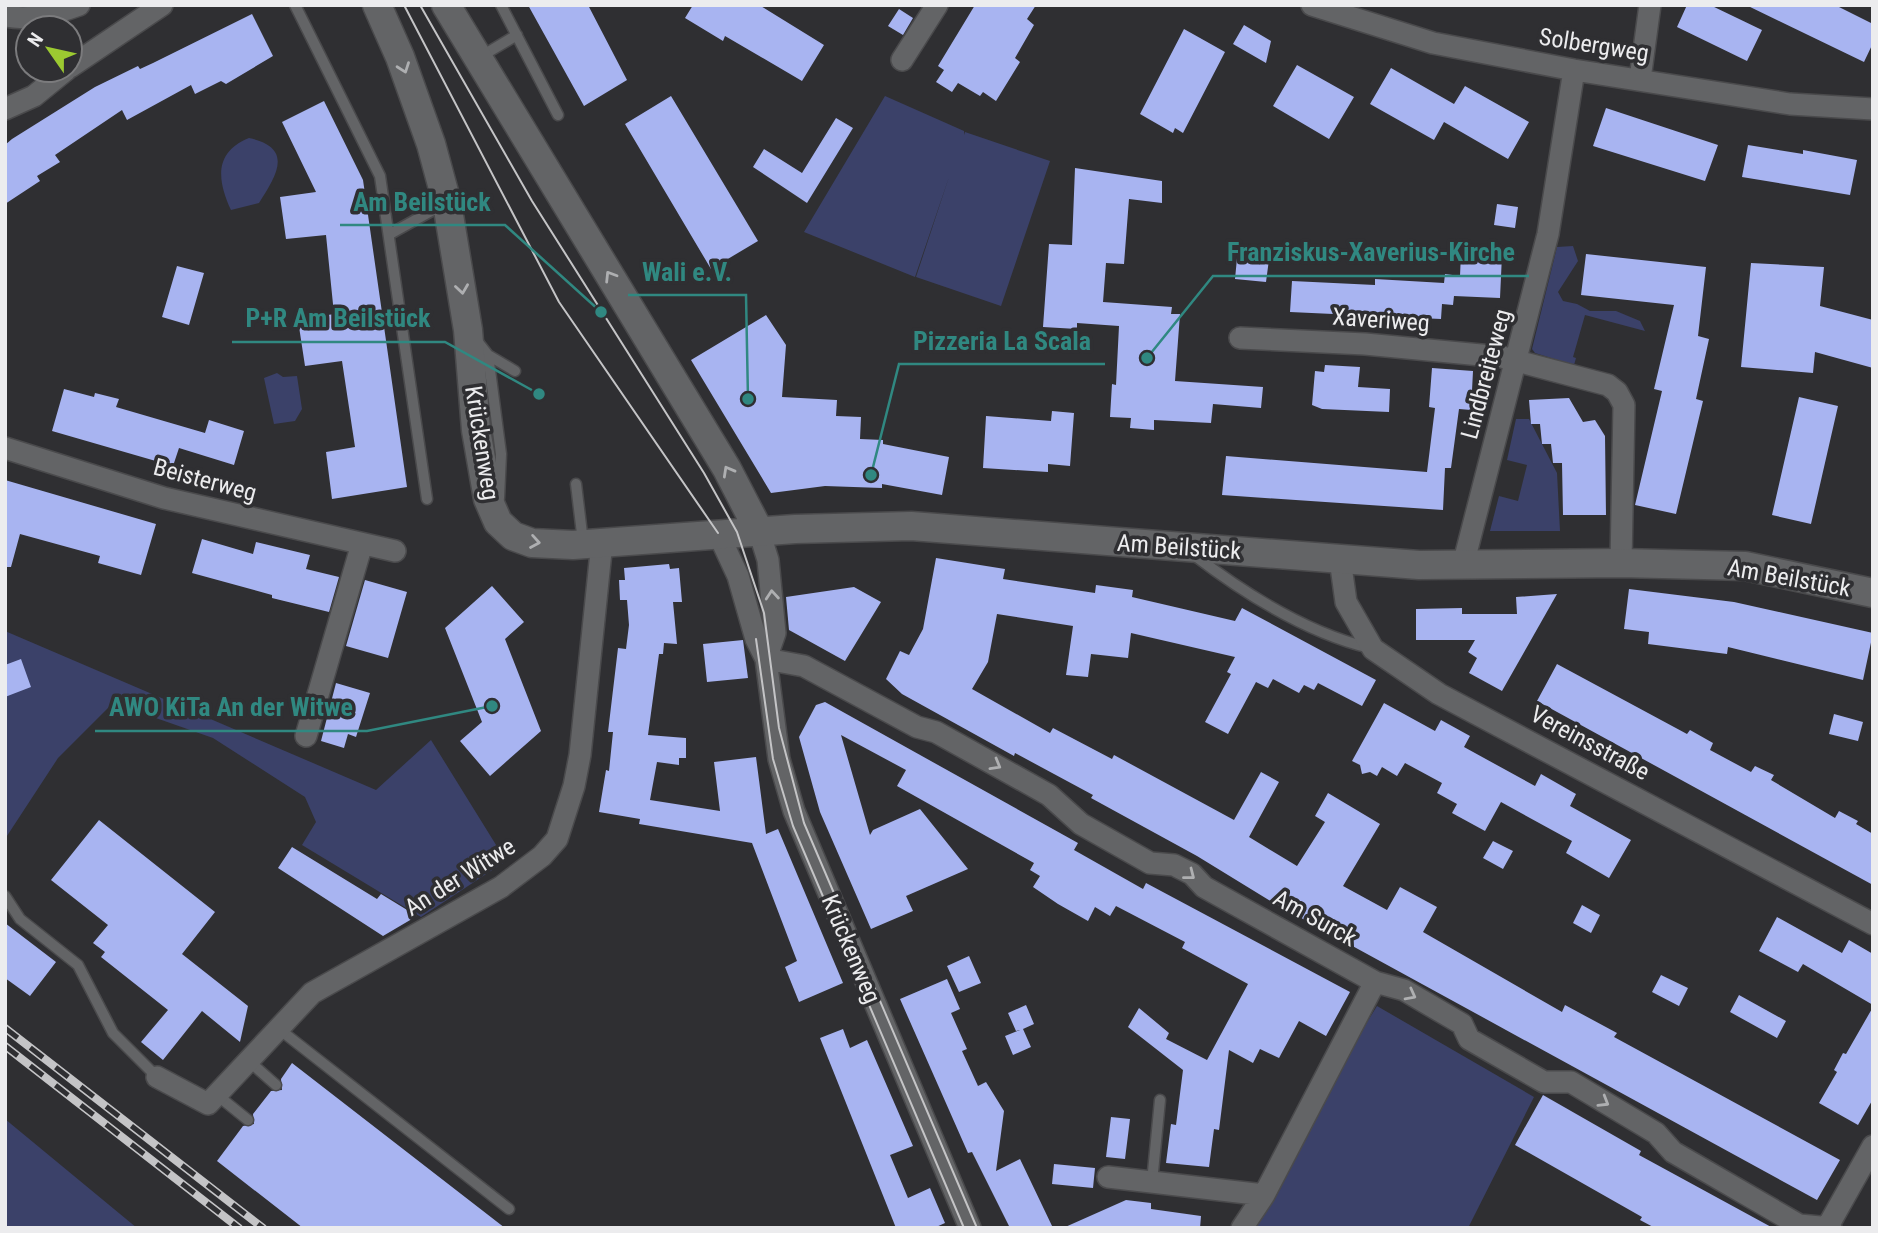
<svg xmlns="http://www.w3.org/2000/svg" width="1878" height="1233" font-family="'Roboto Condensed',sans-serif">
<style>
.green{fill:#3b4169}
.building{fill:#a8b4f1}
.lines{fill:none;stroke-linecap:round;stroke-linejoin:round}
.lane-casing{stroke:#4a4a4c;stroke-width:13}
.street-casing{stroke:#4a4a4c;stroke-width:24}
.secondary-casing{stroke:#4a4a4c;stroke-width:31}
.lane{stroke:#636466;stroke-width:10}
.street{stroke:#636466;stroke-width:21}
.secondary{stroke:#636466;stroke-width:28}
.tram{stroke:#c4c4c6;stroke-width:2}
.rail-casing{stroke:#c4c4c6;stroke-width:8}
.rail{stroke:#2f2f32;stroke-width:5;stroke-dasharray:16;stroke-linecap:butt}
.oneway{stroke:#aeafb1}
.labels{text-anchor:middle;dominant-baseline:central;stroke-width:7;stroke-linejoin:round;paint-order:stroke}
.street-label{font-size:24px;fill:#ececee;stroke:#2f2f32}
.leader{fill:none;stroke:#308881;stroke-width:2.5}
.callout-dot{fill:#308881;stroke:#2f2f32;stroke-width:2.5}
.callout-label{font-size:26px;text-anchor:middle;font-weight:bold;fill:#308881;stroke:#2f2f32;stroke-width:7;stroke-linejoin:round;paint-order:stroke}
</style>
<rect width="100%" height="100%" fill="#2f2f32"/>
<path class="green" d="M885,96L964,131V135L965,132L1050,161L1001,306L916,277L949,177L915,277L804,232Z
M249,138C295,148 276,176 259,203L231,210C217,180 214,152 249,138Z
M1573,246L1578,261L1558,292L1563,301L1577,304L1590,311H1616L1640,321L1645,331L1585,315L1573,357L1576,358L1574,365L1535,353L1532,349L1557,247Z
M277,373L283,377L297,376L302,409L295,421L274,424L264,378Z
M1516,419H1529L1557,473L1560,531H1490L1499,496L1518,501L1527,465L1507,460Z
M5,631L376,790L431,740L506,861L421,917L302,845L316,822L305,797L213,738L113,703L58,758L5,839Z
M1377,1006L1534,1097L1468,1228H1240Z
M5,1119L137,1228H5Z"/>
<path class="building" d="M528,5H588L627,80L584,106Z
M693,5H759L824,45L802,81L725,36L723,41L685,18Z
M975,5H1036L1027,19L1034,25L1015,58L1020,62L996,101L983,92L980,96L958,83L952,92L936,82L944,70L938,66Z
M1687,5H1710L1762,30L1747,61L1677,27Z
M1746,5H1835L1873,24V43L1864,62Z
M899,9L913,18L903,35L888,26Z
M252,14L273,56L226,84L221,81L195,94L191,85L127,120L122,110L55,155L60,162L37,176L40,181L5,204V145L12,139L95,87L138,66L140,69L153,63Z
M1244,25L1271,41L1266,63L1233,44Z
M1184,29L1225,52L1183,133L1175,128L1173,133L1140,114Z
M1297,65L1354,97L1329,139L1273,106Z
M1391,68L1454,104L1465,86L1529,122L1508,159L1444,122L1434,140L1370,104Z
M671,96L758,241L711,269L625,124Z
M324,101L363,180L407,487L332,499L326,452L355,447L342,361L305,366L298,320L334,314L326,235L286,239L280,197L316,192L282,122Z
M1606,108L1718,145L1705,181L1593,146Z
M836,118L853,128L807,203L753,167L764,149L802,173Z
M1748,145L1803,154V150L1857,160L1850,195L1742,177Z
M1075,168L1162,181V203L1129,199L1124,264L1106,263L1103,302L1172,307L1171,314H1180L1175,381L1263,387L1261,408L1213,404L1211,423L1154,420V430L1130,428L1131,418L1110,417L1112,384L1116,385L1119,326L1077,323V329L1043,327L1049,244L1072,245Z
M1497,204L1518,207L1515,228L1494,225Z
M1238,248L1270,252L1266,282L1235,279Z
M1461,253L1502,255L1500,298L1454,296L1453,305L1442,304L1441,319L1290,312L1292,281L1375,285V279L1444,283L1445,274L1460,276Z
M1586,254L1706,267L1698,336L1709,339L1696,399L1703,401L1676,514L1635,505L1662,391L1654,389L1674,305L1581,295Z
M1751,263L1824,267L1820,306L1873,320V368L1815,352L1813,373L1741,367Z
M177,266L204,273L189,325L162,317Z
M766,315L786,345L782,397L837,400L836,416L861,417L860,439L883,440V444L949,457L942,495L882,484V488L825,486L771,493L691,360Z
M1325,365L1360,367L1358,387L1390,389L1389,412L1322,409L1312,405L1315,371L1324,372Z
M1432,368L1473,371L1471,410L1459,409L1451,468H1445L1443,510L1222,495L1226,456L1427,472L1435,408L1429,407Z
M64,389L94,397L95,393L119,399L116,407L205,433L209,420L244,431L234,465L179,448L173,466L52,431Z
M1799,397L1838,406L1811,524L1772,515Z
M1569,398L1583,422L1595,420L1605,436L1606,515H1563L1562,463H1553L1551,444H1542L1540,424H1531L1529,400Z
M1052,411L1074,413L1070,466L1048,464V472L983,468L986,416L1051,421Z
M5,480L156,524L141,575L98,563L100,556L20,534L11,567H5Z
M202,539L253,554L256,542L310,555L306,569L339,577L329,612L272,598V595L192,573Z
M936,558L1005,569L1003,579L1095,593L1096,585L1133,590L1132,597L1235,621L1242,608L1376,680L1362,706L1318,683L1314,690L1304,685L1299,693L1273,679L1268,688L1256,682L1228,734L1205,722L1231,674L1227,672L1235,657L1131,633L1128,658L1091,654L1088,677L1066,675L1073,626L997,614L988,662L972,689L1050,733L1053,728L1112,759L1114,755L1234,820L1261,772L1279,782L1249,837L1297,866L1325,822L1315,816L1328,793L1380,824L1343,886L1387,910L1400,887L1437,907L1423,932L1562,1012L1565,1005L1617,1033L1614,1037L1840,1160L1817,1200L1272,902L1197,856L1091,798L1093,795L1015,753L1014,756L902,694L886,679L900,651L909,655L923,629Z
M669,564L670,569L679,568L682,602H673L677,644L664,643L663,654H659L648,735L686,738V758H679V765L657,762L650,800L720,811L714,762L756,757L766,834L778,829L843,983L799,1002L785,967L797,961L752,843L639,824L640,819L599,812L606,770L609,771L613,732H608L618,648L626,649L629,625L627,600H620L619,580H625L624,568Z
M365,580L407,592L388,658L346,646Z
M492,586L524,622L505,639L541,731L490,776L460,741L482,722L445,628Z
M854,587L881,602L845,661L789,630L786,597Z
M1629,589L1734,602L1873,633L1863,680L1728,647L1727,654L1648,644L1649,632L1624,629Z
M1557,594L1502,691L1469,673L1477,658L1468,652L1475,640H1416V609L1462,608V614H1517L1516,597Z
M743,640L748,678L707,682L703,644Z
M21,659L31,687L5,697V665Z
M1557,664L1687,734L1690,730L1713,743L1710,750L1751,772L1755,766L1774,775L1771,780L1835,818L1839,811L1858,821L1856,824L1873,834V885L1537,701Z
M336,683L370,693L356,737L348,734L344,748L321,741Z
M825,702L1078,843L1074,850L1143,889L1146,883L1350,992L1326,1036L1299,1021L1279,1058L1260,1049L1253,1063L1229,1050L1219,1130L1214,1129L1209,1167L1166,1163L1171,1124L1176,1125L1183,1070L1128,1027L1139,1008L1169,1033L1166,1039L1207,1060L1248,984L1182,948L1185,942L1116,906L1110,916L1095,907L1088,921L1058,904L1033,887L1040,876L1030,870L1034,863L897,786L906,770L841,735L870,835L873,830L920,809L968,869L906,896L913,911L871,929L820,812L799,737L816,705Z
M1384,703L1435,731L1441,720L1470,736L1464,747L1535,786L1541,774L1576,794L1570,806L1631,840L1609,878L1566,853L1572,841L1501,802L1485,831L1452,813L1457,804L1437,793L1442,783L1405,763L1397,776L1382,767L1377,776L1370,772L1362,774L1360,765L1352,761Z
M1834,714L1863,722L1858,741L1829,734Z
M99,820L215,912L182,954L248,1006L240,1042L202,1011L163,1060L141,1042L168,1010L101,957L105,952L93,943L108,925L51,880Z
M1493,841L1513,851L1503,869L1483,858Z
M292,847L377,899L381,894L417,916L383,936L278,868Z
M1582,905L1600,915L1591,933L1573,923Z
M1777,917L1842,953L1849,940L1873,954V1005L1803,964L1798,972L1759,951Z
M5,923L56,962L30,996L5,978Z
M969,956L981,983L959,992L947,966Z
M1661,975L1688,988L1679,1006L1652,992Z
M947,979L960,1009L951,1013L967,1049L962,1051L978,1086L986,1082L1004,1111L996,1171L1020,1159L1053,1228H1010L972,1152L968,1153L900,999Z
M1739,995L1786,1021L1777,1038L1730,1012Z
M1026,1005L1034,1024L1023,1029L1031,1047L1013,1055L1005,1036L1020,1030L1016,1031L1008,1013Z
M1873,1007V1099L1858,1125L1819,1103L1837,1072L1834,1070L1843,1053L1846,1054Z
M843,1029L850,1048L867,1040L913,1146L890,1155L908,1198L930,1188L945,1223L934,1228H896L820,1038Z
M292,1063L505,1228H303L217,1161L243,1126L254,1124L253,1114L271,1091L282,1090L281,1079Z
M1543,1095L1641,1151L1639,1155L1773,1228H1655L1640,1220L1642,1217L1515,1145Z
M1111,1117L1130,1119L1125,1159L1106,1157Z
M1054,1164L1095,1168L1093,1188L1052,1184Z
M1126,1200L1151,1203V1209L1201,1216L1200,1228H1063Z"/>
<g class="lines">
<defs>
<path id="lane" d="M295,5L380,176L427,499
M501,5L558,115
M480,57L517,35
M390,234L444,204
M474,337L488,355L515,371
M488,355L501,454L499,498
M576,484L583,542
M1194,555C1245,594 1307,633 1370,648
M5,896L20,919L78,965L113,1033L157,1077
M279,1029L509,1209
M249,1061L276,1085
M217,1095L248,1120
M1152,1182L1160,1100"/>
<path id="street" d="M1312,5L1433,43L1574,70L1790,104L1873,109
M5,16C32,21 54,14 79,5
M902,60L937,5
M70,67L162,5
M1640,79L1650,5
M5,109L34,96L66,70
M1240,338L1365,344L1502,357L1608,385L1617,392L1624,405L1621,563
M5,448L164,498L395,551
M759,531L768,560L775,633L766,659
M718,533L738,576L756,639L766,659L779,759L794,811L970,1228
M1340,559L1346,602L1373,649L1439,694L1873,924
M1463,565L1548,234L1574,70
M766,659L804,666L917,727L936,732L1049,795L1081,824L1150,863L1174,865L1192,874L1204,887L1375,982L1404,990L1462,1024L1469,1039L1544,1082H1571L1656,1133L1673,1152L1799,1225L1831,1228
M306,736L362,544
M157,1077L208,1104L312,993L501,887L542,856L557,839L574,786L580,755L602,542
M1108,1177L1264,1195
M1828,1226L1873,1146
M1242,1228L1264,1195L1375,982"/>
<path id="secondary" d="M377,5L400,57L431,144L447,203L468,330L476,430L488,499L498,522L513,536L532,543L573,545L795,529L911,526L1419,565L1621,563L1745,566L1873,593
M446,5L727,469L759,531"/>
</defs>
<use href="#lane" class="lane-casing"/>
<use href="#street" class="street-casing"/>
<use href="#secondary" class="secondary-casing"/>
<use href="#lane" class="lane"/>
<use href="#street" class="street"/>
<use href="#secondary" class="secondary"/>
<path class="tram" d="M404,5L559,302L718,533
M420,5L532,201L704,473L737,532L764,613L779,728L804,823L977,1228
M756,639L773,759L793,826L964,1228"/>
<defs>
<path id="rail" d="M5,1028L263,1228
M5,1046L239,1228"/>
</defs>
<use href="#rail" class="rail-casing"/>
<use href="#rail" class="rail"/>
</g>
<defs><path id="oneway-chevron" d="M-2-3.5L2.5 0L-2 3.5" fill="none" stroke-width="1.6" stroke-linecap="round" stroke-linejoin="round" transform="scale(1.75)"/></defs>
<g class="oneway">
<use href="#oneway-chevron" transform="translate(404 68) rotate(70)"/>
<use href="#oneway-chevron" transform="translate(610 276) rotate(-122)"/>
<use href="#oneway-chevron" transform="translate(462 289) rotate(82)"/>
<use href="#oneway-chevron" transform="translate(728 471) rotate(-119)"/>
<use href="#oneway-chevron" transform="translate(535 542) rotate(10)"/>
<use href="#oneway-chevron" transform="translate(772 595) rotate(-95)"/>
<use href="#oneway-chevron" transform="translate(996 765) rotate(30)"/>
<use href="#oneway-chevron" transform="translate(1190 875) rotate(38)"/>
<use href="#oneway-chevron" transform="translate(1411 995) rotate(28)"/>
<use href="#oneway-chevron" transform="translate(1604 1102) rotate(31)"/>
</g>
<g class="labels">
<g class="street-label">
<text transform="translate(1594 45) rotate(9)">Solbergweg</text>
<text transform="translate(1381 320) rotate(4)">Xaveriweg</text>
<text transform="translate(1486 374) rotate(-75)">Lindbreiteweg</text>
<text transform="translate(482 443) rotate(81)">Krückenweg</text>
<text transform="translate(205 480) rotate(15)">Beisterweg</text>
<text transform="translate(1179 547) rotate(4)">Am Beilstück</text>
<text transform="translate(1789 578) rotate(10)">Am Beilstück</text>
<text transform="translate(1590 743) rotate(28)">Vereinsstraße</text>
<text transform="translate(460 877) rotate(-32)">An der Witwe</text>
<text transform="translate(1315 918) rotate(29)">Am Surck</text>
<text transform="translate(851 949) rotate(67)">Krückenweg</text>
</g>
</g>
<path class="leader" d="M601 312L505 225H340M1147 358L1213 276H1529M748 399L746 295H628M539 394L445 342H232M871 475L899 364H1105M492 706L367 731H95"/>
<g class="callout-dot">
<circle cx="601" cy="312" r="7"/>
<circle cx="1147" cy="358" r="7"/>
<circle cx="748" cy="399" r="7"/>
<circle cx="539" cy="394" r="7"/>
<circle cx="871" cy="475" r="7"/>
<circle cx="492" cy="706" r="7"/>
</g>
<g class="callout-label">
<text x="422" y="211">Am Beilstück</text>
<text x="1371" y="261">Franziskus-Xaverius-Kirche</text>
<text x="687" y="281">Wali e.V.</text>
<text x="338" y="327">P+R Am Beilstück</text>
<text x="1002" y="350">Pizzeria La Scala</text>
<text x="231" y="716">AWO KiTa An der Witwe</text>
</g>
<rect width="1878" height="1233" fill="none" stroke="#ececee" stroke-width="14"/>
<g transform="translate(49 49) rotate(304)"><circle r="33" fill="#2f2f32" stroke="#7b7b7d" stroke-width="2"/>
<path d="M0-5L12 26L0 18L-12 26Z" fill="#9cca31"/>
<text y="-10" font-size="19" font-weight="bold" text-anchor="middle" fill="#ececee">N</text>
</g>
</svg>
